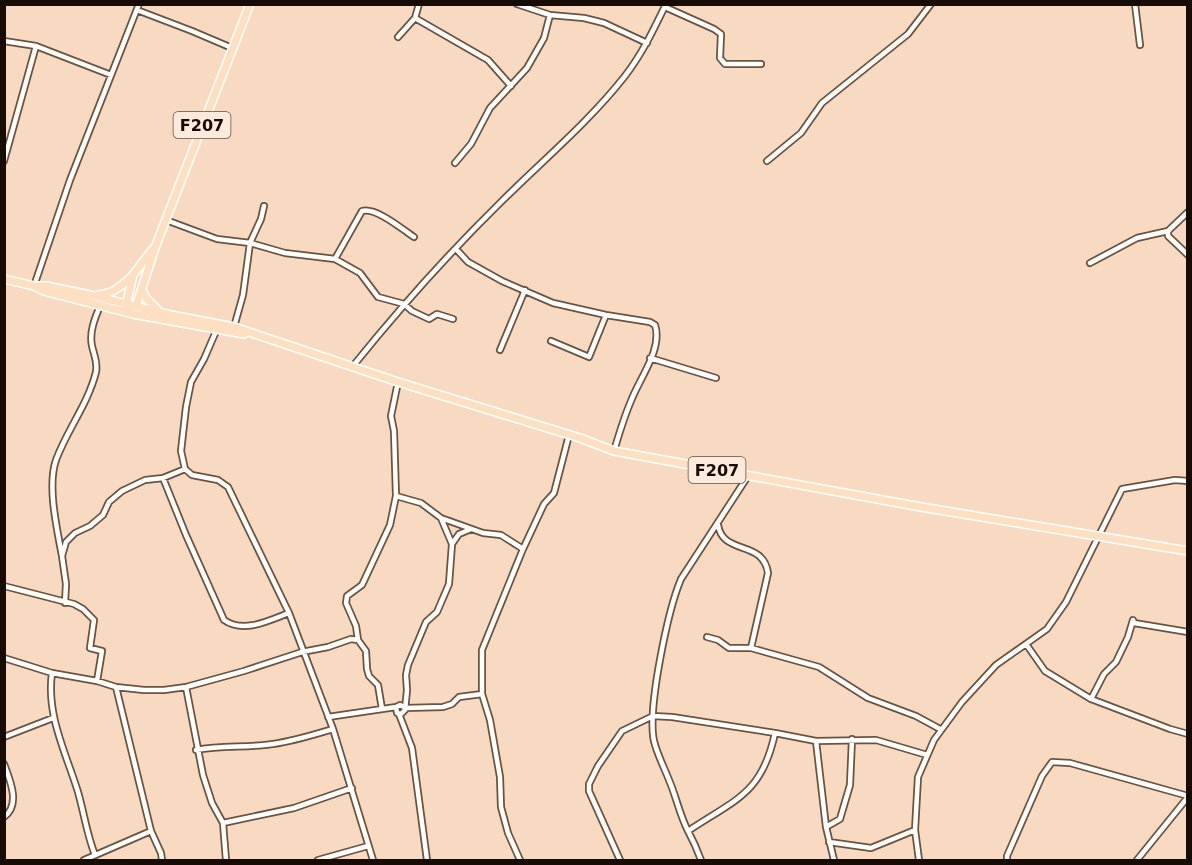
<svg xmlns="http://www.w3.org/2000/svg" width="1192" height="865" font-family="'DejaVu Sans',sans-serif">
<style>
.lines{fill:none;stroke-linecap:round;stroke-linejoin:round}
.minor-casing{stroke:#6c533e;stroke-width:8}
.primary-casing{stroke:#fff;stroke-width:10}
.minor{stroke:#fff;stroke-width:4.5}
.primary{stroke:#fddfc1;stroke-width:7}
.labels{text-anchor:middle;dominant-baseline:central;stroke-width:5;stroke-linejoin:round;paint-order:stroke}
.shield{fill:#fceadc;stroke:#5b4f46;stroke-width:1.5}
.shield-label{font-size:16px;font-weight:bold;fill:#160c05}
</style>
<rect width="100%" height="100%" fill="#f8dac3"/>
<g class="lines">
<defs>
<path id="minor" d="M517,4L550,15L584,18L604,23L647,43
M1135,4L1140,45
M665,7L714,29L721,34L720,58L725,64H761
M137,10L192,31L232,48
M415,18L488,60L511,86
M398,37L415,18L419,4
M4,41L36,46L111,75
M4,161L36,46
M767,161L801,133L822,103L908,34L931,4
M455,163L471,144L490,108L527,68L544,38L550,15
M166,220L217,239L250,243L285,253L335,259L360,273L378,297L404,304L412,311L429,319L437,314L453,319
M1168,231V236L1188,255
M456,249L468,262L502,281L553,303L606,315L650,322L655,325C663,349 639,379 631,401C624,417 619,434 614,451
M335,259L362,211C376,207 402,229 414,237
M1090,263L1137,238L1168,231L1188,212
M34,286L70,180L139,4
M234,327L243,295L250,243L261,219L264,206
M217,329L204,359L191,382L186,407L181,451L185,469L192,475L218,480L228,487L289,613L333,729L373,860
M551,341L589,357L606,315
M500,350L525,290
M650,358L716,378
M353,366C399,309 448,254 500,203C542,161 588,123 625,76C642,54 654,29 666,4
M163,478L186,535L224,620C244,634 270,620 289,613
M396,496L421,503L441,518L483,533L501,535L523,549
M718,525C723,556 763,539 768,573L751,648
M452,544L459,534L471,529
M62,556C57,529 47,486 56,460C67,430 88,404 96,372C98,362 94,355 92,346C89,332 95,318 100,306
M4,586L74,604L83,609L94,620L90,648L102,651L97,681
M65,603L66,584L62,556L66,542L75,533L90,526L103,515L109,502L122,491L145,480L163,478L185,469
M707,637L718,640L729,648H751L819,667L868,698L916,716L940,729
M1026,644L1045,671L1091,699L1170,729L1188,734
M4,658L52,673L97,681L116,687L144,690H164L186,687L244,671L302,652L328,647L351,639L358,640
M52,673C46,715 66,753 78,792C84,813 87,835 95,855
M116,687L151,831L161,853L162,860
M186,687L203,775L212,803L223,823L226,860
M1091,699L1104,674L1116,662L1128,637L1133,620L1134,623L1188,632
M404,707L400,705L396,707L397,713L401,714L405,710L407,690L406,675L408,665L426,622L437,612L449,584L452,544L441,518
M405,708L443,707L452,704L459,697L482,694
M382,709L378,685L369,676L367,669L366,651L358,640L356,626L346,603L347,596L362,585L390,525L396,496L394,431L391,416L398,382
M399,714L412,748L427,860
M328,717L396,707
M4,737L53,718
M816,741L826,827L834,860
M196,750C222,745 247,748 273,744C294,741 313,735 333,729
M4,764C10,780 21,805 4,817
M223,823L294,808L352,788
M826,827L840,819L850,785L852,739
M688,831C736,799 762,794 775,733
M829,842L871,848L915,830
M84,860L151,831
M318,860L368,846
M520,860L508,833L501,807L500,777L490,720L482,694V650L523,549L544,504L554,493L569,435
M620,860L589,791V784L598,766L622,731L653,716L672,717L775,733L816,741L876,740L927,755
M701,860C697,849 694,842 688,831C680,816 676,796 669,780C664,767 657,754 654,741C647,709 668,610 681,579L748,476
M919,860L915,830L918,777L934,740L962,702L996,665L1047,629L1066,602L1122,489L1175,480L1188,481
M1007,860V856L1042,776L1052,762L1070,763L1188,796
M1137,860L1188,797"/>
<path id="primary" d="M4,279L34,286L44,291L133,314L244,334
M34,286H46L90,295L171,315L234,327L398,382L580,438L614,451L921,507L1188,551
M142,290L146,298L157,309
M98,295C113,294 123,285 133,275
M126,306L133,275L152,250
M122,311L136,306L156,245L250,4"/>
</defs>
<use href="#minor" class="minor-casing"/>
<use href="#primary" class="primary-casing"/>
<use href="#minor" class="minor"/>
<use href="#primary" class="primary"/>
</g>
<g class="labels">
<g class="shield">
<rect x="173.5" y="112" width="57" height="26" rx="4.5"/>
<rect x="688.5" y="457" width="57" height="26" rx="4.5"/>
</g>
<g class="shield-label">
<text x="202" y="125">F207</text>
<text x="717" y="470">F207</text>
</g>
</g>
<rect width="1192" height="865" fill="none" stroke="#160c05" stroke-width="12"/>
</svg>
